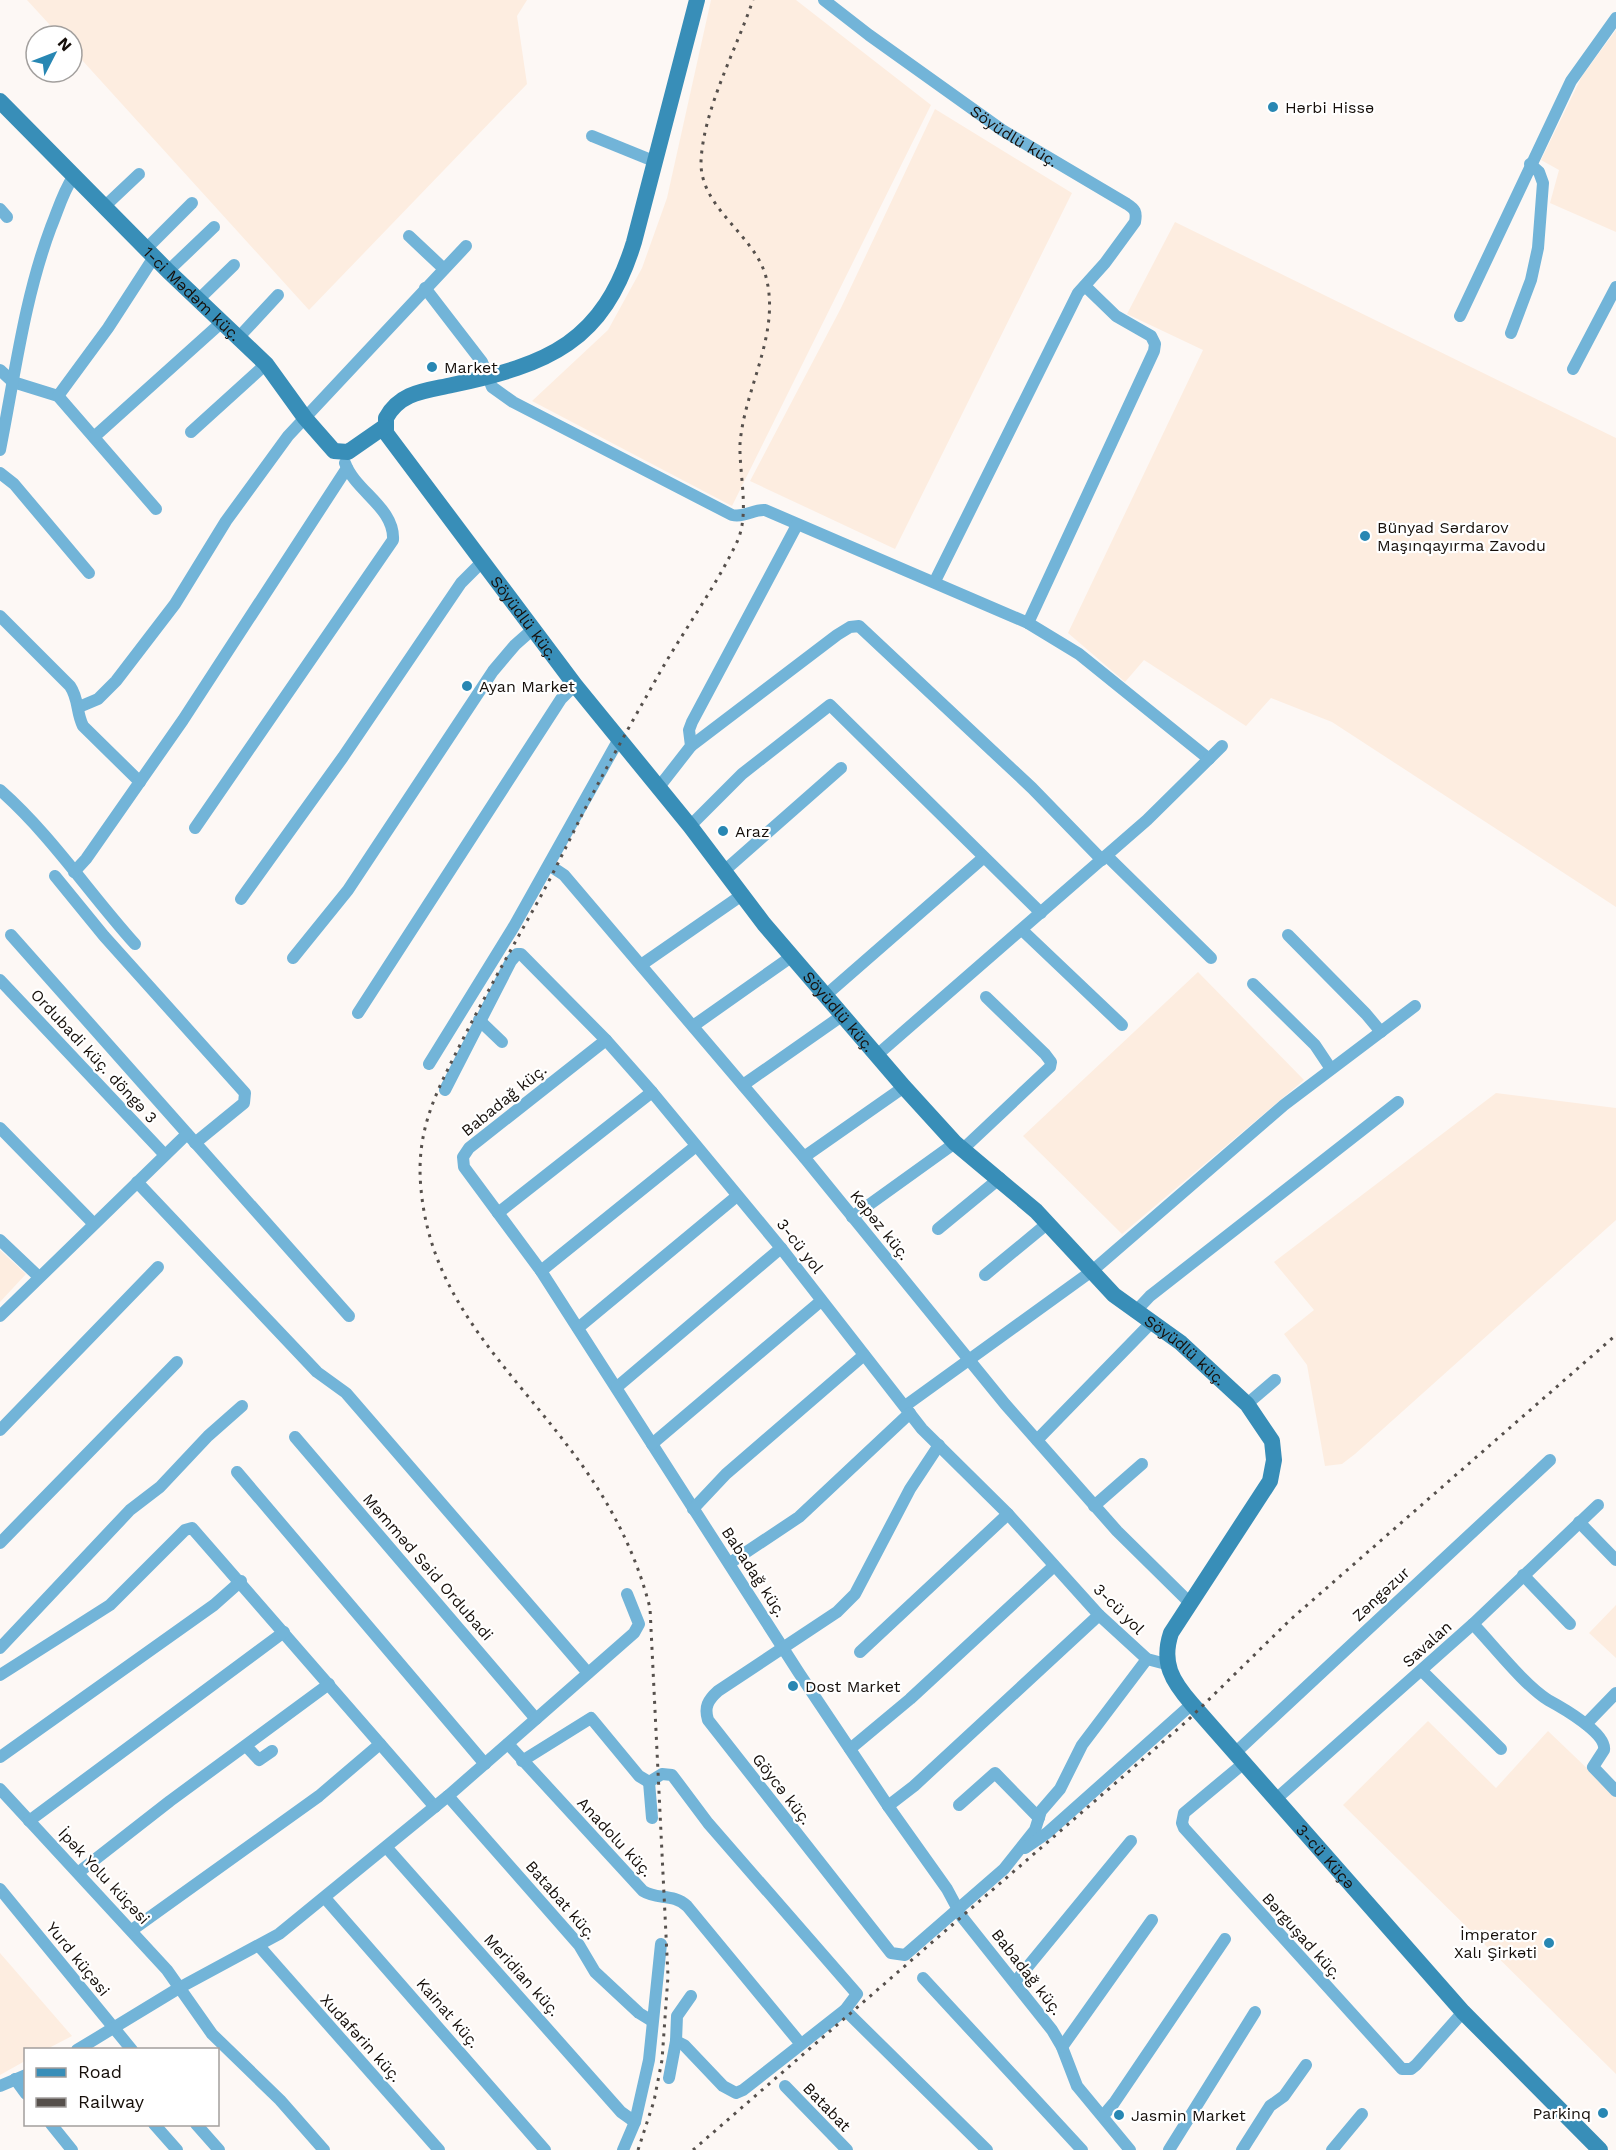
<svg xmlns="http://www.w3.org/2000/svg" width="1616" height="2150" font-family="'Work Sans',sans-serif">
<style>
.built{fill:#fdede0}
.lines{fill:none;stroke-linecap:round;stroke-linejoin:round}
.street{stroke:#72b4d8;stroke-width:12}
.secondary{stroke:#388eb8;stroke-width:16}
.rail{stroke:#56504c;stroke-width:3;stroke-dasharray:3 6;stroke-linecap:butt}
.poi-dot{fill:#2887b3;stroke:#fff;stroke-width:2}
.labels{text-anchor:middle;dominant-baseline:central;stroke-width:4.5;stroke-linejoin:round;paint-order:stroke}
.poi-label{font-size:16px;fill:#160f0a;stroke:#fff;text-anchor:start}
.street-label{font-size:16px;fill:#160f0a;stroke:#fff}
</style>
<rect width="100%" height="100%" fill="#fdf8f5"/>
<path class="built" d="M27,0H527L517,16L527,84L309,310L72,49V36H60Z
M711,0H796L931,105L732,506L532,401L608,330L642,268L667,198Z
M1616,30V232L1550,203L1559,170L1541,160L1582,76Z
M935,109L1072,193L895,549L750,481L841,308Z
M1175,222L1616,438V907L1332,722L1271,698L1246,726L1144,660L1125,682L1068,633L1203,350L1127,314Z
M1198,972L1304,1080L1122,1234L1023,1136Z
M1496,1093L1616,1108V1220L1355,1454L1342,1464L1325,1466L1307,1365L1284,1334L1314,1310L1274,1262Z
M0,1250L26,1274L0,1302Z
M1616,1605V1658L1589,1633Z
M1428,1721L1496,1788L1548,1731L1616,1796V2074L1343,1805Z
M0,1953L72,2036L47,2049L26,2050L25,2061L0,2075Z"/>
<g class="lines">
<g class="street">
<path id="s1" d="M824,0L869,35L1002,130L1127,204C1135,209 1137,212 1135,222L1105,263L1078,293L935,581"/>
<path d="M592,136L656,162"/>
<path d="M104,207L139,174"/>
<path d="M0,209L7,217"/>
<path d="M409,236L444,269"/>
<path d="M146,249L192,203"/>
<path d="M168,271L214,227"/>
<path d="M425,288L482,362L492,387L513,402L732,515C746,518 753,509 765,510L1028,623L1079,654L1209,759"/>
<path d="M198,300L234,265"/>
<path d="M1460,316L1571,81L1616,18"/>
<path d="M1511,333L1531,280L1538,248L1543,183L1539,172L1530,164"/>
<path d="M239,337L278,295"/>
<path d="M1573,369L1616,287"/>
<path d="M0,370L13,382L58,396L156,509"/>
<path d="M58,396L108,328L154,257"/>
<path d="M191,432L266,364"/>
<path d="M94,437L222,322"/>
<path d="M0,450C15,375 24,299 51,227C58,210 63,192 73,177"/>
<path d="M0,473L14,484L89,573"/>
<path d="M0,616L70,686C79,699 76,712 83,726L140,782"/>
<path d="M1028,623L1154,351L1155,344L1151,336L1116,316L1085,286"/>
<path d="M79,707L98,699L116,681L175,604L226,521L288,436L466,246"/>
<path d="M691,746L837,635L850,627L859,626L1032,788L1102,860"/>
<path d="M659,787L691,746L689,730L692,722L797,525"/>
<path d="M0,790C51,835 89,893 135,944"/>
<path d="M690,826L742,774L830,705L1041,913"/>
<path d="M195,828L393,540C395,508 355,491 345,463"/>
<path d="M1107,856L1211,958"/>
<path d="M549,865L564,875L804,1157L1005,1404L1117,1531L1189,1602"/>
<path d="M724,871L841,768"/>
<path d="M74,872L86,859L183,720L347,468"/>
<path d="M55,876L104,936L245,1093L244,1103L195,1143"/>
<path d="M241,899L343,757L461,583L482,562"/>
<path d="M1022,930L1122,1025"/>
<path d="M11,935L349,1316"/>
<path d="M1288,935L1366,1014L1381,1032"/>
<path d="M293,958L348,890L493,671L515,645L532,630"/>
<path d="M641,965L742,895"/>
<path d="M0,980L165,1155"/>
<path d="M1253,984L1315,1045L1331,1069"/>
<path d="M826,995L983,858"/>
<path d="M358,1013L561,699L575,685"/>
<path d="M479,1020L502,1042"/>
<path d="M693,1026L791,957"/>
<path d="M606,1040L469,1148L463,1157L464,1167L541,1271L799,1673L888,1806L947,1889L962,1917L1052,2030L1062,2047L1077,2086L1130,2150"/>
<path d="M877,1055L1147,820L1222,746"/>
<path d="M429,1064L513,928L619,739"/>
<path d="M743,1085L843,1015"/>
<path d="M445,1090L511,961L517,954H521L606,1040L652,1092L781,1248L922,1429L1008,1514L1099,1615L1147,1659L1166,1664"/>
<path d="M0,1128L93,1223"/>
<path d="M963,1149L1050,1067L1051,1062L1045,1054L986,997"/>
<path d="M804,1157L904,1087"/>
<path d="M137,1182L317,1372L346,1393L588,1673"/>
<path d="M498,1213L652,1092"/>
<path d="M852,1217L955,1143"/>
<path d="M938,1229L1000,1178"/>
<path d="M0,1240L38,1276"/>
<path d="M541,1271L696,1146"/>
<path d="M985,1275L1048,1223"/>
<path d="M1135,1312L1150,1296L1398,1102"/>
<path d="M0,1316L187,1134"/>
<path d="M578,1328L737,1196"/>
<path d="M617,1387L781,1248"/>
<path d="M1247,1404L1275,1380"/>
<path d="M905,1406L1092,1271L1284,1105L1415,1006"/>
<path d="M0,1430L158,1267"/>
<path d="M295,1437L536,1719"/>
<path d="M1037,1440L1152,1322"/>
<path d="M652,1444L821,1301"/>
<path d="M939,1445L910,1489L855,1594L837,1612L718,1691C708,1700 704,1707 708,1720L891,1953L905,1955L1004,1869L1035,1830L1041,1811L1060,1789L1082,1745L1147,1659"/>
<path d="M237,1472L485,1764"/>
<path d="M1094,1506L1142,1464"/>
<path d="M693,1509L726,1474L864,1355"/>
<path d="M1579,1522L1616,1560"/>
<path d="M0,1543L177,1362"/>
<path d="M730,1563L799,1517L910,1413"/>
<path d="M1523,1575L1570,1624"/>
<path d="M1473,1624L1598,1505"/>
<path d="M0,1648L130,1510L160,1487L208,1436L242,1406"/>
<path d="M860,1652L1008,1514"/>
<path d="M1422,1671L1501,1749"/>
<path d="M0,1675L110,1605L185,1530L192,1528L435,1807"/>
<path d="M1586,1724L1616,1693"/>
<path d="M508,1744L643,1891C657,1900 673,1893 687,1906L800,2043"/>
<path d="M247,1747L259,1760L272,1751"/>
<path d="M850,1749L910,1699L1054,1566"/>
<path d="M1235,1753L1550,1460"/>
<path d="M0,1757L214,1605L241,1581"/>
<path d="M522,1761L591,1718L639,1776L649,1782"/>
<path d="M1244,1763L1184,1813L1182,1823L1184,1828L1402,2069H1411L1416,2065L1463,2012"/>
<path d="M649,1782L662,1774L672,1775L708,1823L857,1994L845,2010L743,2090L736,2093L723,2086L684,2045L676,2041"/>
<path d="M649,1782L652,1818"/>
<path d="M0,1789L167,1970L212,2034L280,2100L324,2150"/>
<path d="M448,1796L579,1945L595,1972L639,2013L652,2021"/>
<path d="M1276,1799L1473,1624C1494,1646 1524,1685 1548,1700C1561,1707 1607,1733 1604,1750L1593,1767L1616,1791"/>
<path d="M959,1805L995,1773L1039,1818"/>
<path d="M888,1806L914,1786L1099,1615"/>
<path d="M29,1821L284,1632"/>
<path d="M387,1848L621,2112L635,2122"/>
<path d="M1025,1848L1047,1833L1192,1704"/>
<path d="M79,1872L170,1801L329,1684"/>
<path d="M0,1889L132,2050"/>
<path d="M325,1898L545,2150"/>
<path d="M132,1930L319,1796L380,1744"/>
<path d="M259,1946L439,2150"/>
<path d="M923,1978L1082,2150"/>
<path d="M1016,1981L1131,1841"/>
<path d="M845,2010L987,2150"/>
<path d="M1062,2047L1152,1920"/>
<path d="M77,2050L179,1988L279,1934L448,1796L634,1633L639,1624L627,1594"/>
<path d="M669,2078L676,2041L677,2016L691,1996"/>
<path d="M15,2079L26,2094"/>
<path d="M0,2086L26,2075"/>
<path d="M785,2086L847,2150"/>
<path d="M1103,2116L1114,2103L1225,1939"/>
<path d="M51,2124L72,2150"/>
<path d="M154,2124L177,2150"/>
<path d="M196,2124L219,2150"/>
<path d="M623,2150L635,2122L649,2060L661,1944"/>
<path d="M1169,2150L1255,2012"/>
<path d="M1242,2150L1270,2106L1284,2096L1306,2065"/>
<path d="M1332,2150L1362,2114"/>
</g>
<g class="secondary">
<path id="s2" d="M697,0L634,242C603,343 549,364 452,385C425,391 400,392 386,418V433L575,685L690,826L764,924L904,1087L955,1143L1036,1211L1114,1295L1181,1343L1247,1404L1272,1441L1274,1460L1270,1481L1171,1633C1161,1663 1172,1681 1192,1704L1463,2012L1600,2150"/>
<path id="s3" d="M0,101L168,271L266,364L305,418L334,451L348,452L384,427"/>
</g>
<path class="rail" d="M638,2150L654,2101L662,2060L668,1976L650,1608C635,1549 607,1497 570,1449C507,1365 431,1300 421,1189C415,1128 438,1089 464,1037C487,992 512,948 537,903C556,869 572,834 590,799C612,757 636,715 659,674C684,630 715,588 737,542C750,514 739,474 740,444C744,389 781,334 766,277C755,235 700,208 701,162C703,110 736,50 753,0
M693,2150L1187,1721L1290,1620L1616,1335"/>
</g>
<g class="poi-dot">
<circle cx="1273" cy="107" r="6"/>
<circle cx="432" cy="367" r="6"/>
<circle cx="1365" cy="536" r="6"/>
<circle cx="467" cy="686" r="6"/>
<circle cx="723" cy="831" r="6"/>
<circle cx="793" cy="1686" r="6"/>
<circle cx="1549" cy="1943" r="6"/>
<circle cx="1603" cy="2113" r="6"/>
<circle cx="1119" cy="2115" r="6"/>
</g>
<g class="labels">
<g class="poi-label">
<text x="1285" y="107">Hərbi Hissə</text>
<text x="444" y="367">Market</text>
<text x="1377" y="527">Bünyad Sərdarov<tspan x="1377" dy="18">Maşınqayırma Zavodu</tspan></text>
<text x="479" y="686">Ayan Market</text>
<text x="735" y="831">Araz</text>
<text x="805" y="1686">Dost Market</text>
<text x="1537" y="1934" text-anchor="end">İmperator<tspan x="1537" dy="18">Xalı Şirkəti</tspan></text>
<text x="1591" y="2113" text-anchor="end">Parkinq</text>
<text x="1131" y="2115">Jasmin Market</text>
</g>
<g class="street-label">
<text stroke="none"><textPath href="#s1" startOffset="234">Söyüdlü küç.</textPath></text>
<text stroke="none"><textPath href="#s3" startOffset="272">1-ci Mədəm küç.</textPath></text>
<text stroke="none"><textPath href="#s2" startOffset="820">Söyüdlü küç.</textPath></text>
<text stroke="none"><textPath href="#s2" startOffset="1324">Söyüdlü küç.</textPath></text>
<text transform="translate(94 1056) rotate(47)">Ordubadi küç. döngə 3</text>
<text transform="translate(504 1100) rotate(-39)">Babadağ küç.</text>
<text transform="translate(880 1225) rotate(51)">Kəpəz küç.</text>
<text transform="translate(800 1246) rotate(52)">3-cü yol</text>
<text stroke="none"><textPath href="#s2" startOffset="1810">Söyüdlü küç.</textPath></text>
<text transform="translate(428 1567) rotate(49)">Məmməd Səid Ordubadi</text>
<text transform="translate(754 1572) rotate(57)">Babadağ küç.</text>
<text transform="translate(1381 1594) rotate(-43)">Zəngəzur</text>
<text transform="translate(1119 1609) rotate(45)">3-cü yol</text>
<text transform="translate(1427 1644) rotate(-42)">Savalan</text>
<text transform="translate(782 1789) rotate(52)">Göycə küç.</text>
<text transform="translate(615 1837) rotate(47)">Anadolu küç.</text>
<text stroke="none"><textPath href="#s2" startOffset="2440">3-cü Küçə</textPath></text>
<text transform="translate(104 1876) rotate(47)">İpək Yolu küçəsi</text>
<text transform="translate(561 1900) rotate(49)">Batabat küç.</text>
<text transform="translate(1302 1936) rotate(48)">Bərguşad küç.</text>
<text transform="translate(78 1959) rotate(51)">Yurd küçəsi</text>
<text transform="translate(1027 1972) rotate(52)">Babadağ küç.</text>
<text transform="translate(522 1975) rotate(48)">Meridian küç.</text>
<text transform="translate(448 2013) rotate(49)">Kainat küç.</text>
<text transform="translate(361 2038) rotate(48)">Xudafərin küç.</text>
<text transform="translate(827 2107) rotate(46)">Batabat</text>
</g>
</g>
<rect x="24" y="2048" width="195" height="78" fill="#ffffff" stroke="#a29f9d" stroke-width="1.5"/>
<rect x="36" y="2068" width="30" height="9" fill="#388eb8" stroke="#a29f9d" stroke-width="1.5"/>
<text x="78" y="2078" font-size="18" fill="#160f0a">Road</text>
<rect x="36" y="2098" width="30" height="9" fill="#56504c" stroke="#a29f9d" stroke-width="1.5"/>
<text x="78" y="2108" font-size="18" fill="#160f0a">Railway</text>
<g transform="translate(54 54) rotate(48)"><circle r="28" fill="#ffffff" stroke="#a29f9d" stroke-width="1.5"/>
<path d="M0-4.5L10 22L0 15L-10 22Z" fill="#2887b3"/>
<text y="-9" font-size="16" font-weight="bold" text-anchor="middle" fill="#160f0a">N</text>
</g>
</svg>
